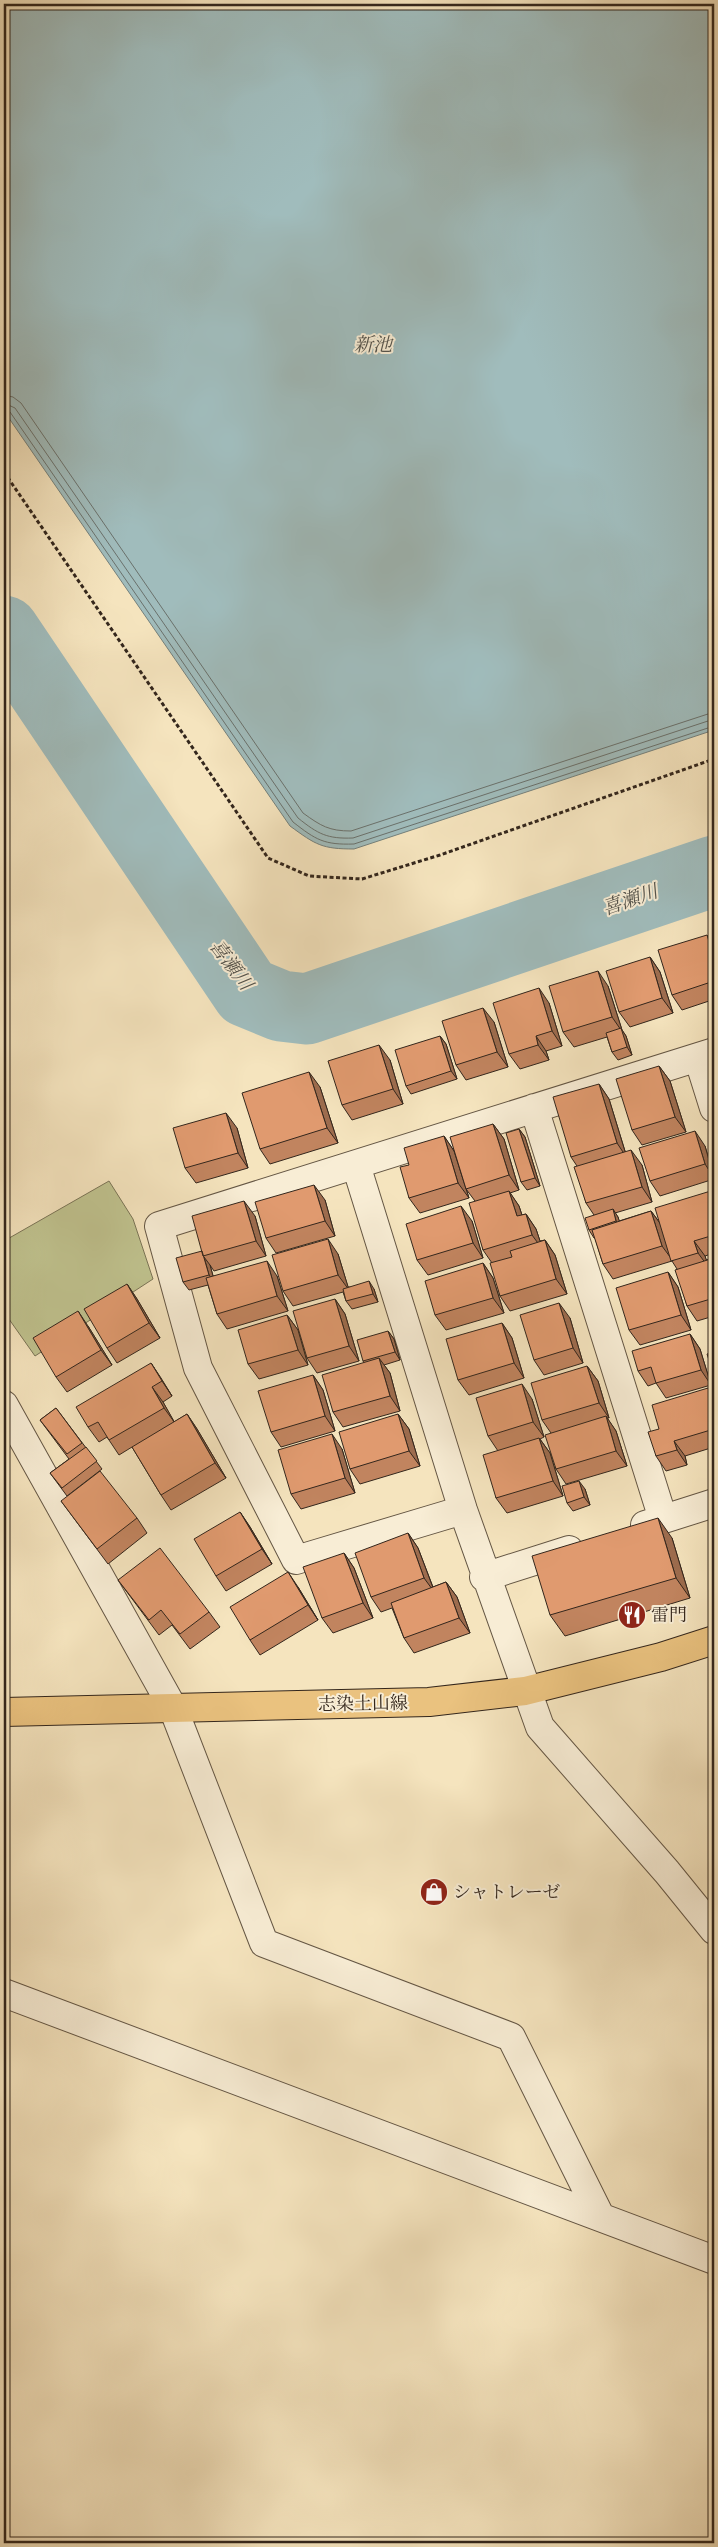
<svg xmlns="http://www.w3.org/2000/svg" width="718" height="2547" font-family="'Libre Bodoni','Noto Serif JP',serif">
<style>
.green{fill:#c0c38f;stroke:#7a7456}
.water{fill:#a0bcbc;stroke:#74807c}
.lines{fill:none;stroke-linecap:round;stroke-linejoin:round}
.shore{stroke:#6a716c;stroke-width:1}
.river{stroke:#a0bcbc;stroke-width:71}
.minor-casing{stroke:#645644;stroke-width:30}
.major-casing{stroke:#33261c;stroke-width:30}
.path{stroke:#33261c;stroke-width:3;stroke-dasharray:4 2.5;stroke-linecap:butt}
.minor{stroke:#f8edd5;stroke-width:28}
.major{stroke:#eac27f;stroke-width:28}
.wall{fill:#c1845f;stroke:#33261c}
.shaded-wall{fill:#9d6c4e;stroke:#33261c}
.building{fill:#e09a6f;stroke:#33261c}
.labels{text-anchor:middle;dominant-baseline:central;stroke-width:4;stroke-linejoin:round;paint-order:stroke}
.poi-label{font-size:18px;fill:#33261c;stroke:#f8edd5;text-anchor:start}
.street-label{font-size:18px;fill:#33261c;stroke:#f8edd5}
.water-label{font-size:19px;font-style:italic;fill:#54534c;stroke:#f8edd5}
</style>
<rect width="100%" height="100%" fill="#f5e4be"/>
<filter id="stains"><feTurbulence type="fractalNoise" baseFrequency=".004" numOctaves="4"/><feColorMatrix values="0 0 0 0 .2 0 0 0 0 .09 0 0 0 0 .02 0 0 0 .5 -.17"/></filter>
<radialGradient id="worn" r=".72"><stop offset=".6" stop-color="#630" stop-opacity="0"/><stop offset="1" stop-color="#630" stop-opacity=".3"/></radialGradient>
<path class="green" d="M109,1181L133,1219L153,1279L35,1356L4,1312V1241Z"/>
<path class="water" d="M4,4H714V730L354,849C322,849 316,845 290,826L4,411Z"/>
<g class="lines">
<path class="shore" d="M4,395L13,397L21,403L303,813C321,826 329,831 351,831L714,712
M4,403L15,408L298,818C318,834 327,839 353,838L714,719
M4,409L10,412L293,822C316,840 324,845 354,844L714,726"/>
<path class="river" d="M4,631L247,992L281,1006L307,1009L714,871"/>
<defs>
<path id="minor" d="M698,1057L714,1108
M534,1108L663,1519
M356,1165L463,1510L540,1727L667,1872L714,1930
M4,1405L173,1708L264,1943L511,2037L600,2216
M463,1510L296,1560L198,1368L159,1226L714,1052
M645,1525L714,1503
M484,1577L569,1550
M4,1993L714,2260"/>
<path id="major" d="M4,1712L429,1702L525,1691L661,1657L714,1640"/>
</defs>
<use href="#minor" class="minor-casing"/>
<use href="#major" class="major-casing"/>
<path class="path" d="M4,472L268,858L309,876L362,879L440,855L714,759"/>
<use href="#minor" class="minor"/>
<use href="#major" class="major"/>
</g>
<path class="wall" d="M714,945V1016L709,1001L682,1010L672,995Z
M650,957L660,972L673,1013L630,1027L619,1012Z
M608,986L622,1030L626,1036L632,1055L618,1060L612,1052L607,1037L574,1047L563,1032Z
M549,1003L562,1046L546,1051L549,1060L520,1069L509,1054Z
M494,1022L508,1067L466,1080L456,1065Z
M440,1036L446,1044L457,1079L411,1094L406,1086Z
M390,1060L403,1104L352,1120L342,1105Z
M659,1066L670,1081L686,1132L642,1145L632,1130Z
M599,1084L609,1099L625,1151L642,1165L652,1202L615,1213L618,1217L619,1221L651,1211L660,1223L714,1190V1253L705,1256L706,1260L714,1258V1316L697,1321L687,1306L677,1269L672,1261L613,1279L603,1264L595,1238H594L589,1230L594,1215L586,1203L577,1166L571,1157Z
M320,1087L338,1143L270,1164L260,1149Z
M493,1124L504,1139L519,1190L510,1193L519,1206L522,1215L526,1214L536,1229L540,1241L545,1240L555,1255L567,1294L510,1311L500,1296L492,1263L483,1250L475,1201L466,1189L460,1170L469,1198L420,1213L409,1198V1165L444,1136L454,1151Z
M237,1128L248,1168L196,1183L185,1168Z
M519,1129L525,1137L540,1186L527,1190L521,1182Z
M705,1146L714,1176V1179L660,1196L650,1181Z
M325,1200L335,1236L276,1253L266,1238Z
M255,1216L266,1256L214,1271L210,1265L213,1276H277L288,1311L227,1329L217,1314L208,1285L189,1290L183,1282L202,1251Z
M472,1221L483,1258L428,1275L417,1260Z
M338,1254L348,1287L374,1289L378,1302L352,1309L346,1301L343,1292L293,1306L283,1291Z
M483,1263L493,1278L504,1313L446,1330L435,1315Z
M668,1272L678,1287L691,1330L640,1345L629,1330Z
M127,1284L137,1299L160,1338L117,1363L107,1348Z
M335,1299L345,1314L359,1361L317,1373L307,1358Z
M287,1315L298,1330L308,1365L259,1379L248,1364Z
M570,1318L583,1363L544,1375L534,1360Z
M502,1323L512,1338L524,1378L469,1395L458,1380Z
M88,1326L112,1365L67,1392L56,1377Z
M388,1331L394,1339L400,1360L384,1365L390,1373L400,1411L343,1427L333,1412L364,1363L363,1361Z
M690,1334L700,1349L711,1385L666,1398L656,1383L648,1386L638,1371Z
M151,1363L172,1396L163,1402L174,1422L187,1414L197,1429L226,1478L171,1510L161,1495L132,1447L119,1455L107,1437L99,1442L88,1427Z
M587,1366L598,1381L609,1418H607L616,1431L627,1466L566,1484L556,1469L551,1433L542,1420Z
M313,1375L323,1390L335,1431L281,1447L271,1432Z
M714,1397V1447L685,1456L687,1465L666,1471L656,1456L659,1429Z
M532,1399L544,1437L540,1439L550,1453L563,1496L507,1513L496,1498L498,1451L488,1436Z
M56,1408L102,1469L67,1496L50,1473L69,1459L40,1420Z
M398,1414L409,1429L420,1466L360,1484L350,1469Z
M342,1449L355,1493L301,1509L291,1494Z
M585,1489L590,1505L573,1511L567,1503Z
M61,1501L137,1518L147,1533L108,1564Z
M240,1512L250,1527L272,1564L226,1591L216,1576Z
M408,1533L418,1548L433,1587L446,1582L457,1597L470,1633L414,1653L404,1638L392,1608L381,1612L371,1597Z
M672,1538L690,1598L565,1636L550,1615Z
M344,1553L354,1568L373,1618L333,1633L322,1618Z
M118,1580L209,1612L220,1627L190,1649L172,1625L159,1635Z
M298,1587L318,1620L260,1655L250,1640Z"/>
<path class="shaded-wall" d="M707,935L714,945V958Z
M650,957L660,972L673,1013L662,998Z
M598,971L608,986L622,1030L626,1036L632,1055L627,1047L621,1030L612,1017Z
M539,988L549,1003L562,1046L552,1031Z
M483,1008L494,1022L508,1067L497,1052Z
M440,1036L446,1044L457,1079L451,1071Z
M536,1036L546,1051L549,1060L538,1045Z
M379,1045L390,1060L403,1104L393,1089Z
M659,1066L670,1081L686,1132L675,1117Z
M309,1072L320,1087L338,1143L327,1128Z
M599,1084L609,1099L627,1158L617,1143Z
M226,1113L237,1128L248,1168L238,1153Z
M493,1124L504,1139L519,1190L509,1175Z
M519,1129L525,1137L540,1186L535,1178Z
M695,1131L705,1146L714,1178L705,1164Z
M444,1136L454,1151L469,1198L458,1183Z
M631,1150L642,1165L652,1202L642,1187Z
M314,1185L325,1200L335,1236L325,1221Z
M509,1191L519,1206L527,1231L517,1216Z
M244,1201L255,1216L266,1256L256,1241Z
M461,1206L472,1221L483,1258L473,1243Z
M613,1209L618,1217L622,1229L616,1221Z
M651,1211L662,1226L673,1261L662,1246Z
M526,1214L536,1229L543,1250L532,1235Z
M328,1239L338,1254L349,1290L338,1275Z
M545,1240L555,1255L567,1294L556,1279Z
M694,1241L705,1256L709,1268L698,1253Z
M204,1257L210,1265L215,1283L209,1275Z
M267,1261L277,1276L288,1311L277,1296Z
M483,1263L493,1278L504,1313L493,1298Z
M668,1272L678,1287L691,1330L681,1315Z
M369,1281L374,1289L378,1302L373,1294Z
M127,1284L137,1299L160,1338L149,1323Z
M335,1299L345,1314L359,1361L349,1346Z
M559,1303L570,1318L583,1363L573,1348Z
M78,1311L88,1326L112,1365L101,1350Z
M287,1315L298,1330L308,1365L298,1350Z
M502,1323L512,1338L524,1378L514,1363Z
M388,1331L394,1339L400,1360L395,1352Z
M690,1334L700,1349L711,1385L701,1370Z
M379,1358L390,1373L400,1411L390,1396Z
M151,1363L161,1378L172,1396L162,1381Z
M587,1366L598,1381L609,1418L599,1403Z
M313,1375L323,1390L335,1431L325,1416Z
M522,1384L532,1399L544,1437L533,1422Z
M152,1387L163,1402L175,1423L164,1408Z
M708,1388L714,1397V1408Z
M187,1414L197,1429L226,1478L215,1463Z
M398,1414L409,1429L420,1466L409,1451Z
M606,1416L616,1431L627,1466L616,1451Z
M332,1434L342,1449L355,1493L345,1478Z
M539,1438L550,1453L563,1496L553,1481Z
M674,1441L685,1456L687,1465L677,1450Z
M579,1481L585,1489L590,1505L584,1497Z
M240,1512L250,1527L272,1564L262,1549Z
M658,1518L672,1538L690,1598L676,1578Z
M408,1533L418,1548L435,1593L424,1578Z
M344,1553L354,1568L373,1618L363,1603Z
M288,1572L298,1587L318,1620L308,1605Z
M446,1582L457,1597L470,1633L459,1618Z"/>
<path class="building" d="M707,935L714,958V981L672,995L658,950Z
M650,957L662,998L619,1012L606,971Z
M598,971L612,1017L563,1032L549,986Z
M539,988L552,1031L536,1036L538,1045L509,1054L493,1003Z
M714,997V1016L709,999Z
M483,1008L497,1052L456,1065L442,1021Z
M621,1028L627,1047L612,1052L606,1033Z
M440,1036L451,1071L406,1086L395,1050Z
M379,1045L393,1089L342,1105L328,1061Z
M659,1066L675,1117L632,1130L616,1079Z
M309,1072L327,1128L260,1149L242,1093Z
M599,1084L617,1143L571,1157L553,1097Z
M226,1113L238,1153L185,1168L173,1128Z
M493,1124L509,1175L466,1189L450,1137Z
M519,1129L535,1178L521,1182L506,1133Z
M695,1131L705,1164L650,1181L639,1148Z
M444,1136L458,1183L409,1198L400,1167L409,1165L404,1148Z
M631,1150L642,1187L586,1203L574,1167Z
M314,1185L325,1221L266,1238L255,1202Z
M714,1190V1235L694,1241L698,1253L671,1261L655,1208Z
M509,1191L517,1216L526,1214L532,1235L483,1250L469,1203Z
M244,1201L256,1241L203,1256L192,1216Z
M461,1206L473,1243L417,1260L406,1224Z
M613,1209L616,1221L589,1230L585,1218Z
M651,1211L662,1246L603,1264L592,1230Z
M328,1239L338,1275L283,1291L272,1255Z
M545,1240L556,1279L500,1296L490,1263L512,1257L510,1251Z
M202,1251L209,1275L183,1282L176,1258Z
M714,1258V1298L687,1306L675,1270Z
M267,1261L277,1296L217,1314L206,1278Z
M483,1263L493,1298L435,1315L425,1281Z
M668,1272L681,1315L629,1330L616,1288Z
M369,1281L373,1294L346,1301L343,1289Z
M127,1284L149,1323L107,1348L84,1309Z
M335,1299L349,1346L307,1358L293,1311Z
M559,1303L573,1348L534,1360L520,1315Z
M78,1311L101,1350L56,1377L33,1338Z
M287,1315L298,1350L248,1364L238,1330Z
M502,1323L514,1363L458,1380L446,1339Z
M388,1331L395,1352L363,1361L357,1340Z
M690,1334L701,1370L656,1383L651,1367L638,1371L632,1351Z
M714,1352V1376L707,1354Z
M379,1358L390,1396L333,1412L322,1375Z
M151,1363L162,1381L152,1387L164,1408L109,1440L98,1422L88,1427L76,1407Z
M587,1366L599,1403L542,1420L531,1383Z
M313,1375L325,1416L271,1432L258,1391Z
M522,1384L533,1422L488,1436L476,1398Z
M708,1388L714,1408V1429L674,1441L677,1450L656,1456L648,1432L659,1429L652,1405Z
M56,1408L82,1443L67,1454L40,1420Z
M187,1414L215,1463L161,1495L132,1447Z
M398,1414L409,1451L350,1469L339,1432Z
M606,1416L616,1451L556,1469L545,1435Z
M332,1434L345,1478L291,1494L278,1450Z
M539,1438L553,1481L496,1498L483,1455Z
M86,1447L97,1461L62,1488L50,1473Z
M100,1471L137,1518L97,1549L61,1501Z
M579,1481L584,1497L567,1503L562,1486Z
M240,1512L262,1549L216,1576L194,1539Z
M658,1518L676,1578L550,1615L532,1556Z
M408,1533L424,1578L371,1597L355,1553Z
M160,1548L209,1612L180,1634L161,1610L149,1620L118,1580Z
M344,1553L363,1603L322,1618L303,1567Z
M288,1572L308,1605L250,1640L230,1607Z
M446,1582L459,1618L404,1638L391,1603Z"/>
<defs>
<symbol id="restaurant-disc" viewBox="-11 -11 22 22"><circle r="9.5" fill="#8f2418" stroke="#f8edd5"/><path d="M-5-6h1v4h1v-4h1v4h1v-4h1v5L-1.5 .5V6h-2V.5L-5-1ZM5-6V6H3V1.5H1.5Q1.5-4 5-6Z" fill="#fff"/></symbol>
<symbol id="shop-disc" viewBox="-11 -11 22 22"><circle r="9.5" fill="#8f2418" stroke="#f8edd5"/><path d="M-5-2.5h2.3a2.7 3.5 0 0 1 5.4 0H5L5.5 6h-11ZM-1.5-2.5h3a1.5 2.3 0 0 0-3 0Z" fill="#fff"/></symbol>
</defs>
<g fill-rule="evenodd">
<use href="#restaurant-disc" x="616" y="1599" width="32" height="32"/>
<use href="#shop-disc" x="418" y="1876" width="32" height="32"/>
</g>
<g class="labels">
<g class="poi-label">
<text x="651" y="1615">雷門</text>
<text x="453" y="1892">シャトレーゼ</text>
</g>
<g class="street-label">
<text transform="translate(363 1704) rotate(-1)">志染土山線</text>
</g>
<g class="water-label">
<text x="373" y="345">新池</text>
<text transform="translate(630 900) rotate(-19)">喜瀬川</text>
<text transform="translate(231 965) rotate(53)">喜瀬川</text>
</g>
</g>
<rect width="718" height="2547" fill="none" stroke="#f5e4be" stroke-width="20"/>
<rect x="5" y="5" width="708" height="2537" fill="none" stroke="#33261c" stroke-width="2.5"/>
<rect x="10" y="10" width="698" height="2527" fill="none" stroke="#33261c"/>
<rect width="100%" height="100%" filter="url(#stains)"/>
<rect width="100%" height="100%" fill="url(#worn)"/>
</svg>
